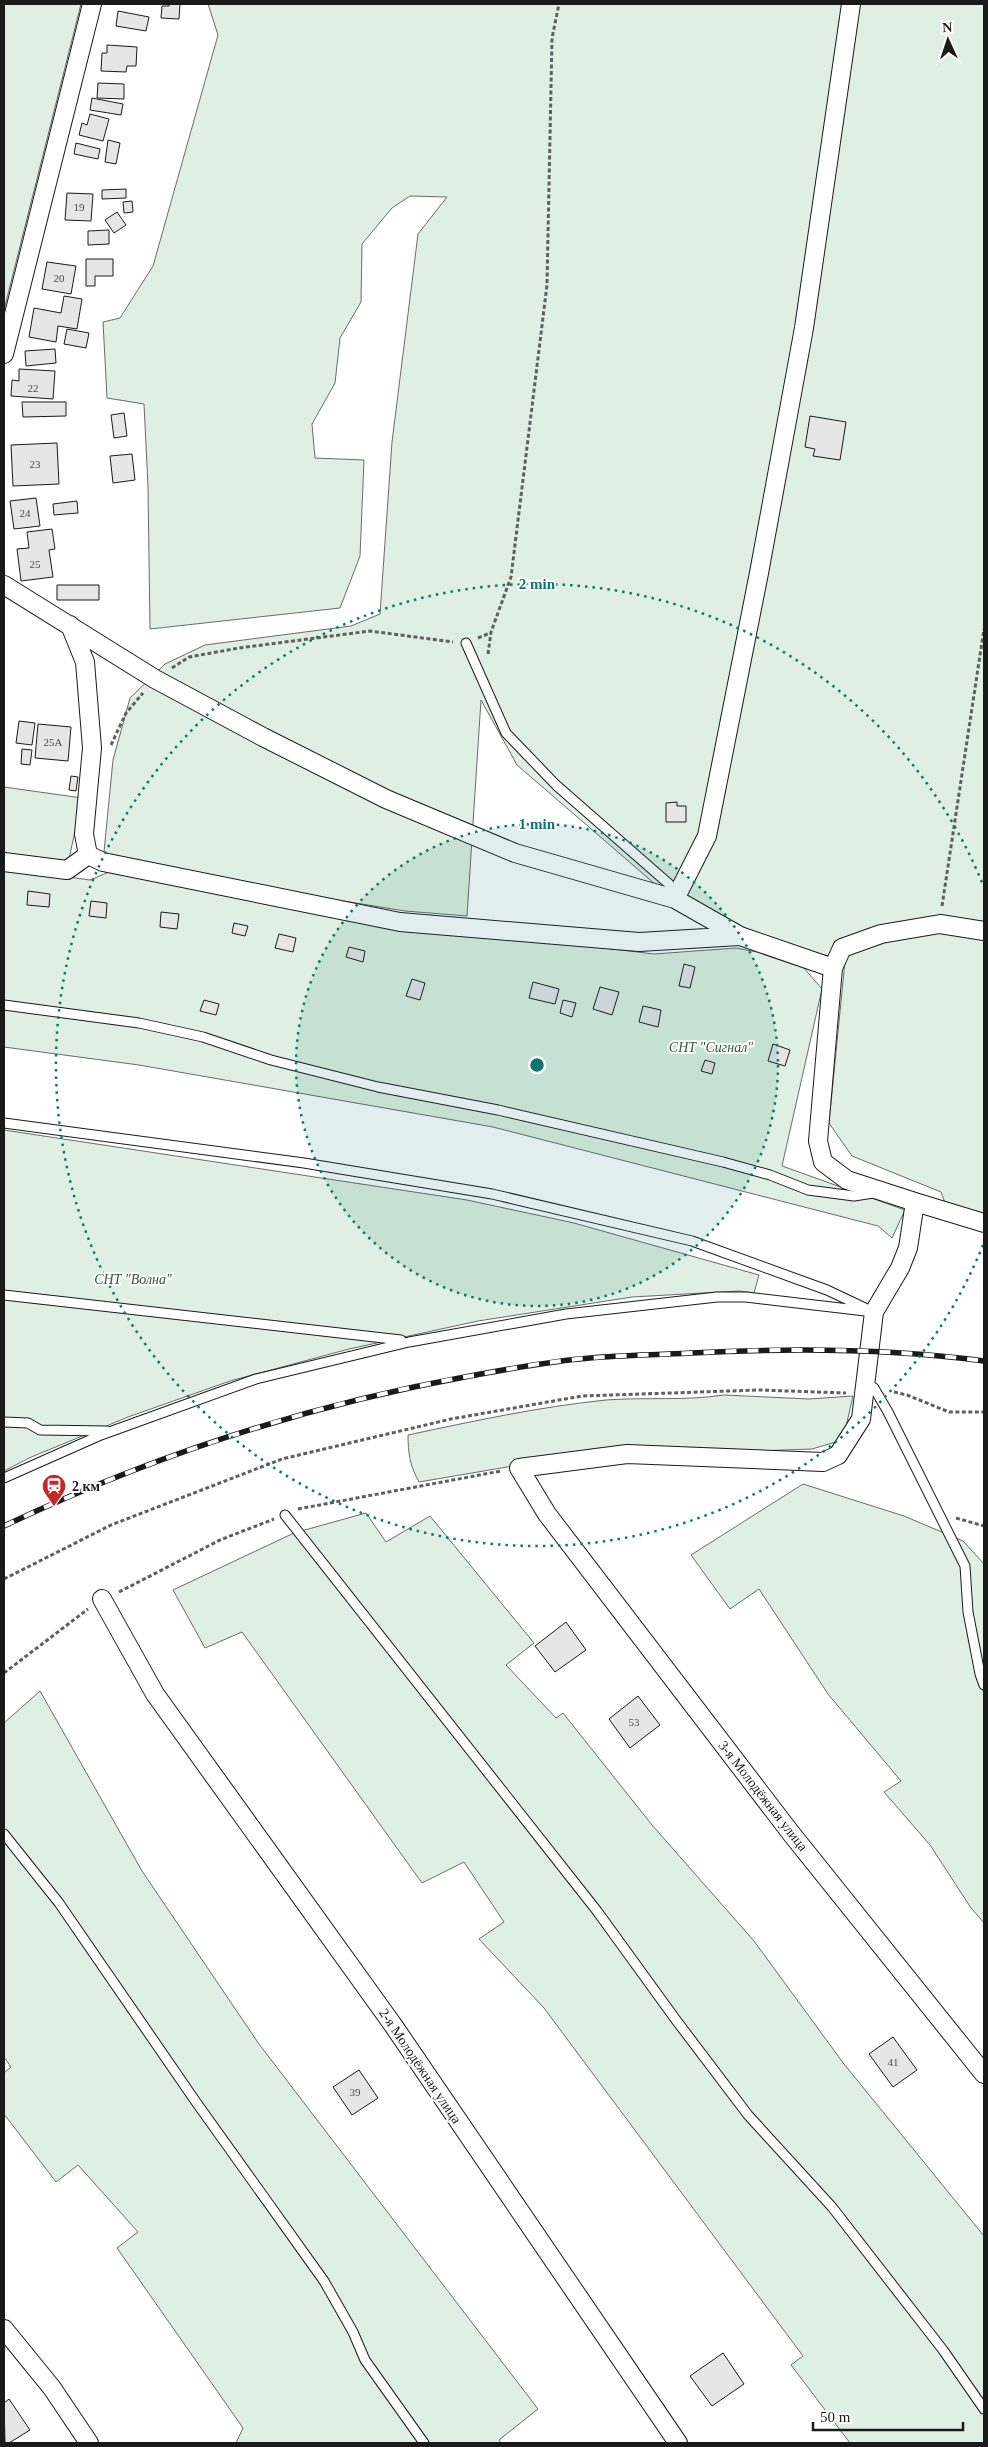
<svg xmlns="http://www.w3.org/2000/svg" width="988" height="2447" font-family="'Times New Roman',serif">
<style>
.green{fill:#e0efe3;stroke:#6a6a6a}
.building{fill:#e6e6e6;stroke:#1a1a1a}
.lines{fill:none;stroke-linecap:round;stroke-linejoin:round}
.service-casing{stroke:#1a1a1a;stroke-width:11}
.minor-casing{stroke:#1a1a1a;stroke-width:20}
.path{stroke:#5f5f5f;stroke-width:3;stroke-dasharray:4 2.5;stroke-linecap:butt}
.service{stroke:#fff;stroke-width:9}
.minor{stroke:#fff;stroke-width:18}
.rail-casing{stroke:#1a1a1a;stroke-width:5.5}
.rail{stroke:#fff;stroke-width:4;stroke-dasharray:11;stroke-linecap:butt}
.ring{fill:none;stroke:#0f766e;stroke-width:2.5;stroke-dasharray:2.5 5}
.labels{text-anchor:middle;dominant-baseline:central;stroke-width:4;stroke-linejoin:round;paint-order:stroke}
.number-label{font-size:11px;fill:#4d4d4d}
.park-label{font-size:14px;font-style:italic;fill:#2b5a34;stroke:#fff}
.poi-label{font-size:14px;font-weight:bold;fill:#1a1a1a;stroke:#fff;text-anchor:start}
.street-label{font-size:14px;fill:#1a1a1a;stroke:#fff}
.centre{fill:#0f766e;stroke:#fff;stroke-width:2.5}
.ring-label{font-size:15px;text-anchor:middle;font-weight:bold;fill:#0f766e;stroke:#fff;stroke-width:4;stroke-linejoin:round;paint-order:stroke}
</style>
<rect width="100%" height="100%" fill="#fff"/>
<path class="green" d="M4,4H81L4,310Z
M208,4H984V1215L945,1203L941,1192L852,1156L829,1123L845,961L749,933L663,891L517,765L481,700L467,916L405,911L103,862L113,760L130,698L165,664L205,645L351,626L380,614L392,442L418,234L447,197L410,196L392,208L362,244L361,302L340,338L335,383L312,424L315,458L364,460L360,556L340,608L150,629L148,486L144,404L107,398L103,322L120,318L153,266L218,35Z
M4,787L82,798L68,864L4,857Z
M4,868L90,880L109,872L514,937L654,954L736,948L757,952L803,967L822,989L782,1166L905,1210L892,1238L878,1226L493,1127L139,1065L4,1047Z
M4,1130L467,1200L574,1223L759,1275L754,1293L739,1291L632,1297L478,1321L349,1349L230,1381L128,1417L29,1458L4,1471Z
M724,1395L809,1399L853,1396L845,1431L836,1442L812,1449L560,1458L419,1482C410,1466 408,1453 408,1435C474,1421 538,1407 606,1400C646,1397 685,1401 724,1395Z
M803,1484L904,1516L963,1541L984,1564V1923L971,1908L930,1845L884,1792L901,1781L828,1694L759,1589L730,1609L691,1555Z
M366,1513L386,1542L430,1516L534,1643L506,1665L556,1718L563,1713L652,1825L754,1941L844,2064L984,2236V2443H850L791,2365L803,2356L544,2008L479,1939L504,1922L464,1862L422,1883L242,1632L205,1648L173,1590L294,1533Z
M40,1691L142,1871L259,2044L538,2409L499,2440L501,2443H236L243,2428L117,2248L138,2232L78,2165L56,2182L4,2114V2073L11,2067L4,2057V1723Z"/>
<path class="building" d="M170,4H180L179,19L161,18L162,6H169Z
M118,11L149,17L146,31L116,26Z
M107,45L137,47L136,66H127L126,72L101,71L102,53H107Z
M98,83L124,84V99L97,98Z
M92,98L123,104L121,115L90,110Z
M90,114L109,119L103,141L79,135L82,123L87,125Z
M108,140L120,143L116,164L105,162Z
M76,143L100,149L98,159L74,154Z
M126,189V198L102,199V190Z
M67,193L93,194L91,221L65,220Z
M132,201L133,212L124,213L123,202Z
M117,212L126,225L114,233L105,220Z
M109,230V244L88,245V231Z
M86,259H113V276H95V286H86Z
M47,262L76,266L71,294L42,289Z
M64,296L82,299L77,329L58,326L56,342L29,337L34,308L61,313Z
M67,329L89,333L86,348L64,344Z
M55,349L56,363L26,366L25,351Z
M19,369L55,371L53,399L11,396L12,380L19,381Z
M22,402H66V416L23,417Z
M124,413L127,436L114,438L111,415Z
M810,416L846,422L840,460L813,456L815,449L805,447Z
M57,443L59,484L13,486L11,445Z
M132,454L135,480L113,483L110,456Z
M36,498L40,526L14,529L10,501Z
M77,501L78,513L54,515L53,504Z
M52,529L55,549L49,550L53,577L21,581L17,549L29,548L27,532Z
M57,585H99V600H57Z
M19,721L35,723L32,745L16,743Z
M38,724L71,727L68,761L35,758Z
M22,749L32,750L30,765L21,764Z
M71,776L78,777L76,791L69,790Z
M677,802V806H686V822H666V803Z
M28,891L50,894L49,907L27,905Z
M91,901L107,903L106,918L89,916Z
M161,912L179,914L177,929L160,927Z
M234,923L248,926L245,936L232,933Z
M279,934L296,938L293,952L275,948Z
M349,947L365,951L363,962L346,957Z
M684,964L695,967L690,988L679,986Z
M412,979L425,983L420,1000L406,996Z
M533,982L559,989L555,1004L529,998Z
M600,987L619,992L612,1015L593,1009Z
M204,1000L219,1004L216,1015L200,1011Z
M563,1000L576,1003L572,1017L560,1013Z
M643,1006L661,1010L658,1027L639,1022Z
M773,1044L790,1050L785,1066L768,1061Z
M705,1060L715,1063L712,1074L701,1071Z
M566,1622L586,1650L555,1672L535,1646Z
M638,1696L660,1725L630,1748L609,1719Z
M893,2037L917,2070L893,2087L869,2054Z
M359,2070L378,2098L352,2115L333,2087Z
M723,2353L744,2384L712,2406L690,2376Z
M9,2399L30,2430L9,2443H5L4,2403Z"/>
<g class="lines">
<defs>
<path id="service" d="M466,643L506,733L556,785L669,884L675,899
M4,1005L139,1023L203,1037L271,1060L378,1087L498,1110L723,1162L770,1175L808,1190L854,1196L873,1193
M4,1123L304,1163L492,1194L692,1241L827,1290L865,1308
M4,1295L401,1340
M865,1383L874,1388L888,1412L965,1566L968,1612L980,1674L984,1685
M4,1422L28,1423L40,1430L107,1431
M4,1478L101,1435L256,1379L409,1342L566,1314L717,1297H746L874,1312
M285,1515L597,1911L676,2020L748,2115L832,2207L943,2350L984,2409
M4,1834L59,1903L196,2102L324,2281L353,2332L365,2360L424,2443"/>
<path id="minor" d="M4,354L92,4
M4,585L155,679L263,737L386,799L515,853L675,899L740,936L833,968
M70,625L85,662L92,748L84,834L88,855L103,862L400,922L639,942L740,936
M4,862L67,870L88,855
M675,899L707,836L759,573L804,328L851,4
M984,931L940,924L881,934L842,948L833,968L818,1141L823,1162L847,1180L915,1202L908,1248L900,1268L874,1312L861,1419L838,1455L823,1462L627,1454L519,1468L547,1514L790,1832L984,2074
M915,1202L984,1223
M102,1599L155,1694L393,2025L678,2443
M4,2329L52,2388L89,2443"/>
</defs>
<use href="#service" class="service-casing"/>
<use href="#minor" class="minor-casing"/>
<path class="path" d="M478,638L490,633
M488,654L491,632L511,577L547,285L552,38L559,4
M172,668L189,657L239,648L370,631L453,642
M111,745L126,713L143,693
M942,906L984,629
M894,1392L907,1395L949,1412H984
M298,1509L501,1471
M956,1518L984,1526
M4,1579L111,1525L282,1459L451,1419L582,1396L759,1390L846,1393
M119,1592L220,1540L274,1519
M4,1673L88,1609"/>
<use href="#service" class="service"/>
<use href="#minor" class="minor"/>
<defs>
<path id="rail" d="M4,1526C152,1456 308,1405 470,1376C509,1369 550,1361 590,1358C624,1355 657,1355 691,1353C789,1348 887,1348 984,1361"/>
</defs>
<use href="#rail" class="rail-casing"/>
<use href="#rail" class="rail"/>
</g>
<circle cx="537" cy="1065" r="241" fill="#0f766e" fill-opacity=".12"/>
<g class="ring">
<circle cx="537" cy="1065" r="241"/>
<path d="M983 1245A481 481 0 1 1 983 885"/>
</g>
<defs>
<symbol id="station-pin" viewBox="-11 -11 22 30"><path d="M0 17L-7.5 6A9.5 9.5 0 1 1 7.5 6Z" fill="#c62828" stroke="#fff"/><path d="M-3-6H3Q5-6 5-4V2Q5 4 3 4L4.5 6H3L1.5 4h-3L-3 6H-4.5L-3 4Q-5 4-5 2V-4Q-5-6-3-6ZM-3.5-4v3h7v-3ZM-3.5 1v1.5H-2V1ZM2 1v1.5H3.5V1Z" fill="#fff"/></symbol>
</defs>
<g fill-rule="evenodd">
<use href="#station-pin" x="40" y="1472" width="28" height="38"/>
</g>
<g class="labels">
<g class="number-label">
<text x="79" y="207">19</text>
<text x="59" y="278">20</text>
<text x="33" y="388">22</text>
<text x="35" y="464">23</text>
<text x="25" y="513">24</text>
<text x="35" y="564">25</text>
<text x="53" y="742">25А</text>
<text x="634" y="1722">53</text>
<text x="893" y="2062">41</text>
<text x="355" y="2092">39</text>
</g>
<g class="park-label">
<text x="711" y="1047">СНТ "Сигнал"</text>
<text x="133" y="1279">СНТ "Волна"</text>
</g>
<g class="poi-label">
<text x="72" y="1486">2 км</text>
</g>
<g class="street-label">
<text transform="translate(763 1796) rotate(52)">3-я Молодёжная улица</text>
<text transform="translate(420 2066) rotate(56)">2-я Молодёжная улица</text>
</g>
</g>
<circle cx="537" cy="1065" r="8" class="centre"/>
<g class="ring-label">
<text x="537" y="589">2 min</text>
<text x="537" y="829">1 min</text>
</g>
<rect width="988" height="2447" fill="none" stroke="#1a1a1a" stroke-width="10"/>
<g transform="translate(948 40) rotate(357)" stroke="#ffffff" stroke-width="4" paint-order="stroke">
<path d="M0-4L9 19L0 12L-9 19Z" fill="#1a1a1a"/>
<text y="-8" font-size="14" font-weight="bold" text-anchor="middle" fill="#1a1a1a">N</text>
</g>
<path d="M813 2422v8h150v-8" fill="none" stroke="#1a1a1a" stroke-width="2.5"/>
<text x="820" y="2422" font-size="15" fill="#1a1a1a" stroke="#ffffff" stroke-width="4" paint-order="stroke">50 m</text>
</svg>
